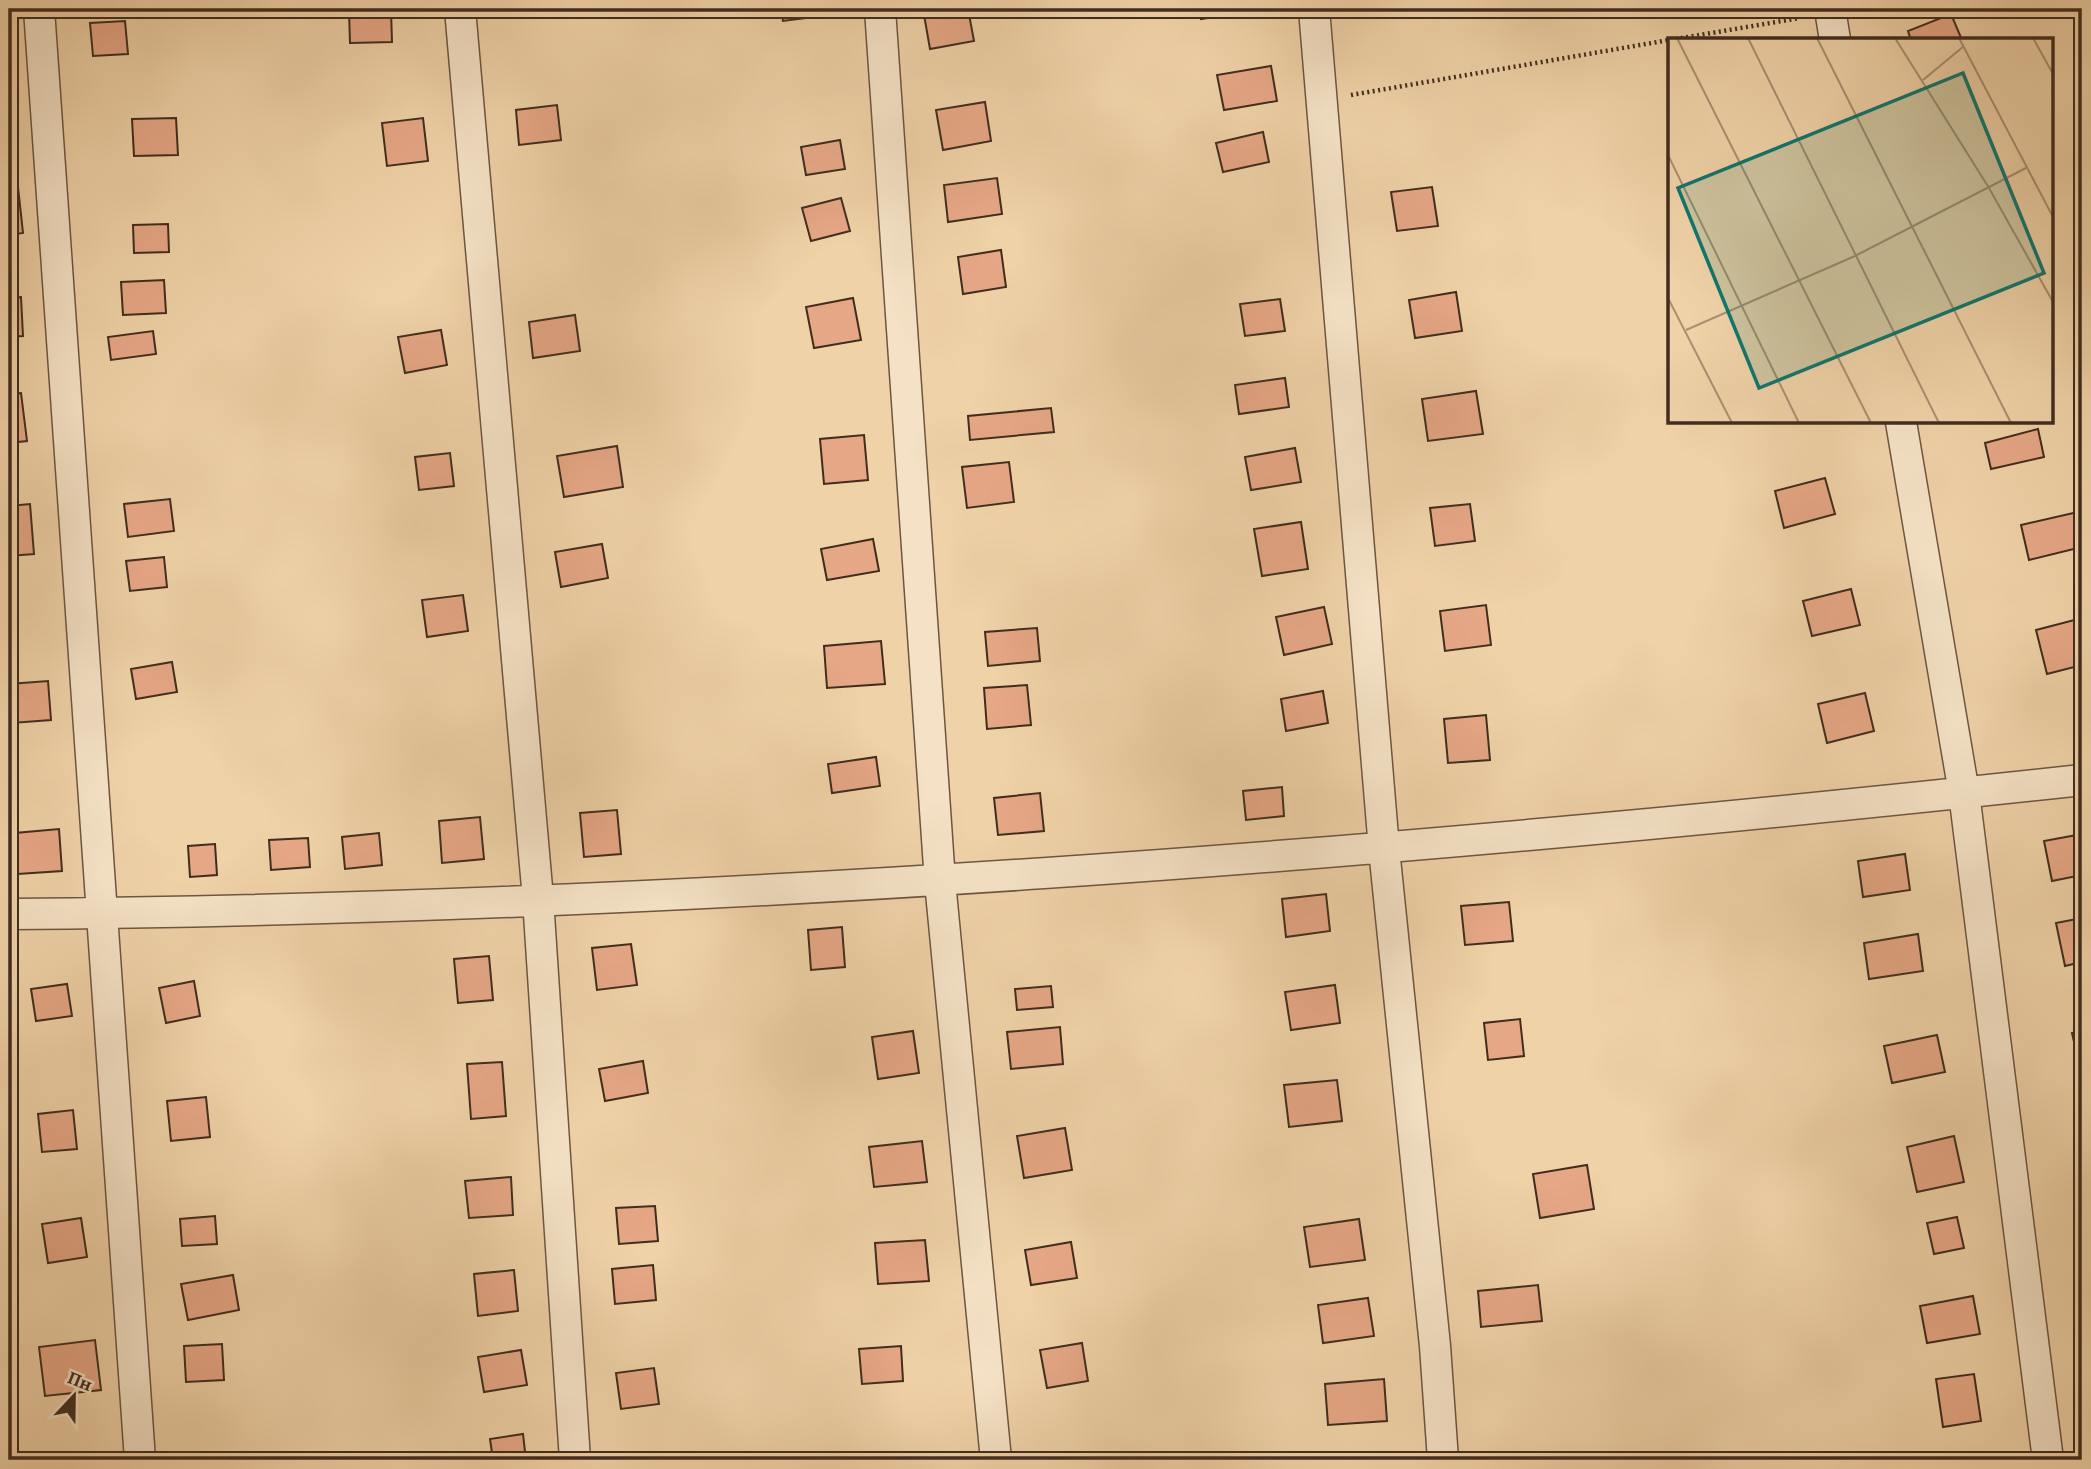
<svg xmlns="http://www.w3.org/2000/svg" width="2091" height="1469" font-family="'Gentium Book Plus',serif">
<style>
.building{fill:#e6a786;stroke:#412d1e;stroke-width:2}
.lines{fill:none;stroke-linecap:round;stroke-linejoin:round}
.minor-casing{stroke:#6d5640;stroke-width:33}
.path{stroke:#412d1e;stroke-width:4.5;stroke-dasharray:2 3.5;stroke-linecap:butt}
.minor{stroke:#f5e2c6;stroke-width:30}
.inset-road{fill:none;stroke:#aa9071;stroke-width:2}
.view{fill:#0f766e;fill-opacity:0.15;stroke:#0f766e;stroke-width:3.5}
.inset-edge{fill:none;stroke:#412d1e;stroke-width:3.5}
</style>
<rect width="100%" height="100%" fill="#f0d2a8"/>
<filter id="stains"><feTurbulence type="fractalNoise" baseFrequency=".00286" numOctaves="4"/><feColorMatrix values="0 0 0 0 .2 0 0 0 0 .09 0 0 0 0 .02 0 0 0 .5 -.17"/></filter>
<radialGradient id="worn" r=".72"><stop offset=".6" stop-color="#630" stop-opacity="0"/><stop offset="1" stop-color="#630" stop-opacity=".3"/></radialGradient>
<path class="building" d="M781,9H830L831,15L783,21Z
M923,9H968L974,41L930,49Z
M1199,9H1251L1252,11L1201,19Z
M391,10L392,42L350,43L349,11Z
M1951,14L1962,40H1911L1908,31Z
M125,21L128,54L93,56L90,23Z
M1271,66L1277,101L1224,110L1217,75Z
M985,102L991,141L943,150L936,110Z
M557,105L561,140L519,145L516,110Z
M176,118L178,155L134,156L132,119Z
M423,118L428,161L387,166L382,123Z
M1263,132L1269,162L1223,172L1216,143Z
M840,140L845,169L806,175L801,147Z
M997,178L1002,214L948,222L944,185Z
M18,187L23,233L9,235V188Z
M1432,187L1438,226L1397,231L1391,192Z
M841,198L850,231L811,241L802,208Z
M168,224L169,252L134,253L133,225Z
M1001,250L1006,287L963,294L958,257Z
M164,280L166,313L123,315L121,282Z
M1456,292L1462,331L1415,338L1409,300Z
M21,297L23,336L9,337V298Z
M853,298L861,340L814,348L806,307Z
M1280,299L1285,331L1245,336L1240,304Z
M575,315L580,351L533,358L529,322Z
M441,330L447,365L405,373L398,337Z
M153,331L156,354L111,360L108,337Z
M1285,378L1289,407L1239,414L1235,385Z
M1476,391L1483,434L1428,441L1422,399Z
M21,393L27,441L9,443V394Z
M1051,408L1054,432L970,440L968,416Z
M2038,429L2044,457L1991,469L1985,443Z
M864,435L868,480L824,484L820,439Z
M617,446L623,487L564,497L557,456Z
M1295,448L1301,482L1251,490L1245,457Z
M450,453L454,486L419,490L415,457Z
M1009,462L1014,502L967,508L962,467Z
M1825,478L1835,514L1784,528L1775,491Z
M170,499L174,531L128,537L124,504Z
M30,504L34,554L9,556V506Z
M1470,504L1475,541L1435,546L1430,508Z
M2082,511V547L2029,560L2021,525Z
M1301,522L1308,569L1262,576L1254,529Z
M873,539L879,571L827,580L821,549Z
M602,544L608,578L561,587L555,552Z
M164,557L167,587L130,591L126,561Z
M1851,589L1860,625L1812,636L1803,601Z
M463,595L468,631L427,637L422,600Z
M1486,605L1491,645L1445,651L1440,611Z
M1324,607L1332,644L1284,655L1276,617Z
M2082,618V665L2047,674L2036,630Z
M1037,628L1040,661L988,666L985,632Z
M881,641L885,684L827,688L824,646Z
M172,662L177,692L136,699L131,669Z
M48,681L51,720L12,723L9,684Z
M1027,685L1031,725L987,729L984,688Z
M1323,691L1328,723L1286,731L1281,699Z
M1865,693L1874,731L1827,743L1818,704Z
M1486,715L1490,760L1448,763L1444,719Z
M876,757L880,786L832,793L828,764Z
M1282,787L1284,816L1246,820L1243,791Z
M1040,793L1044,831L998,835L994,798Z
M617,810L621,854L584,857L580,813Z
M480,817L484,859L442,863L439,821Z
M59,829L62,871L18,874L15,833Z
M379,833L382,865L345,869L342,837Z
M2082,834V875L2052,881L2044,841Z
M308,838L310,867L271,870L269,840Z
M215,844L217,875L190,877L188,846Z
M1905,854L1910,890L1863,897L1858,861Z
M1326,894L1330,931L1286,937L1282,899Z
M1509,902L1513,941L1465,945L1461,906Z
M2082,918V962L2065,966L2056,923Z
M842,927L845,967L811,970L808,930Z
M1918,934L1923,971L1869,979L1864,943Z
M631,944L637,985L597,990L592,948Z
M489,956L493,1000L458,1003L454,959Z
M194,981L200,1016L166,1023L159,988Z
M67,984L72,1016L36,1021L31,989Z
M1335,985L1340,1023L1291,1030L1285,992Z
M1051,986L1053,1007L1017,1010L1015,989Z
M1520,1019L1524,1056L1488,1060L1484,1023Z
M1060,1027L1063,1064L1011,1069L1007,1032Z
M913,1031L919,1073L878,1079L872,1037Z
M2082,1031V1077L2072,1033Z
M1937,1035L1945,1072L1892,1083L1884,1046Z
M643,1061L648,1093L605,1101L599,1069Z
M502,1062L506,1116L471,1119L467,1064Z
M1337,1080L1342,1121L1289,1127L1284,1085Z
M206,1097L210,1137L171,1141L167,1101Z
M73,1110L77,1149L42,1152L38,1114Z
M1065,1128L1072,1170L1024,1178L1017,1136Z
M1954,1136L1964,1182L1917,1192L1907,1147Z
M922,1141L927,1182L874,1187L869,1147Z
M1587,1165L1594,1209L1540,1218L1533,1174Z
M511,1177L513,1215L469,1218L465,1181Z
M655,1206L658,1241L619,1244L616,1208Z
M215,1216L217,1244L182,1246L180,1219Z
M1957,1217L1964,1248L1934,1254L1927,1223Z
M81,1218L87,1257L48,1263L42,1224Z
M1359,1219L1365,1260L1310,1267L1304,1227Z
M925,1240L929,1281L878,1284L875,1243Z
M1071,1242L1077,1278L1031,1285L1025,1250Z
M653,1265L656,1300L615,1304L612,1269Z
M514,1270L518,1311L478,1316L474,1274Z
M233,1275L239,1310L188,1320L181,1284Z
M1538,1285L1542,1321L1481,1327L1478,1291Z
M1973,1296L1980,1334L1927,1343L1920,1306Z
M1368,1298L1374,1336L1323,1343L1318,1305Z
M95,1340L101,1390L45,1396L39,1347Z
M1082,1343L1088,1381L1047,1388L1040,1350Z
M222,1344L224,1380L186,1382L184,1346Z
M901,1346L903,1381L862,1384L859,1349Z
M521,1350L527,1385L484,1392L478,1357Z
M654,1368L659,1404L621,1409L616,1373Z
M1974,1374L1981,1421L1943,1427L1936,1379Z
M1384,1379L1387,1421L1328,1425L1325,1384Z
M523,1434L526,1460H493L490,1439Z"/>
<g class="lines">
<defs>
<path id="minor" d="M39,9L140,1460
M460,9L538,899L575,1460
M880,9L940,882L996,1460
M1314,9L1384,849L1435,1346L1443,1460
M1830,9L1835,40
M1901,422L1964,793L2048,1460
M9,914C702,908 1394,855 2082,780"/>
</defs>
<use href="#minor" class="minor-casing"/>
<path class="path" d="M1670,40L1800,18
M1351,95L1669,40"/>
<use href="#minor" class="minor"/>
</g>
<g transform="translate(1668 38)">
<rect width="385" height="385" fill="#f0d2a8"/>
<path class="inset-road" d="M9,0L203,385M80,0L271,385M149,0L343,385M227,0L321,150L385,264M291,0L385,179M365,0L385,36M255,42L296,8M0,117L131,385M0,260L64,385M18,292L187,218L358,130"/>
<path class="view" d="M295,35L376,235L91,350L10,150Z"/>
<rect width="385" height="385" class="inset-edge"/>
</g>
<rect width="2091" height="1469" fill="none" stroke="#f0d2a8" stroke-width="35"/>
<rect x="10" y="10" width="2070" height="1448" fill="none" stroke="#412d1e" stroke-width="3.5"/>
<rect x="18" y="18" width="2056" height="1434" fill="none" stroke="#412d1e" stroke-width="2"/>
<g transform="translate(74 1396) rotate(22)" stroke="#f5e2c6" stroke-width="5" paint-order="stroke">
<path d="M0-5L12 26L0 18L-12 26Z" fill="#412d1e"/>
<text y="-10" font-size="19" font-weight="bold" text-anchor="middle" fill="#412d1e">Пн</text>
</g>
<rect width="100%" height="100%" filter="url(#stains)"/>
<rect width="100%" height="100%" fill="url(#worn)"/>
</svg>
